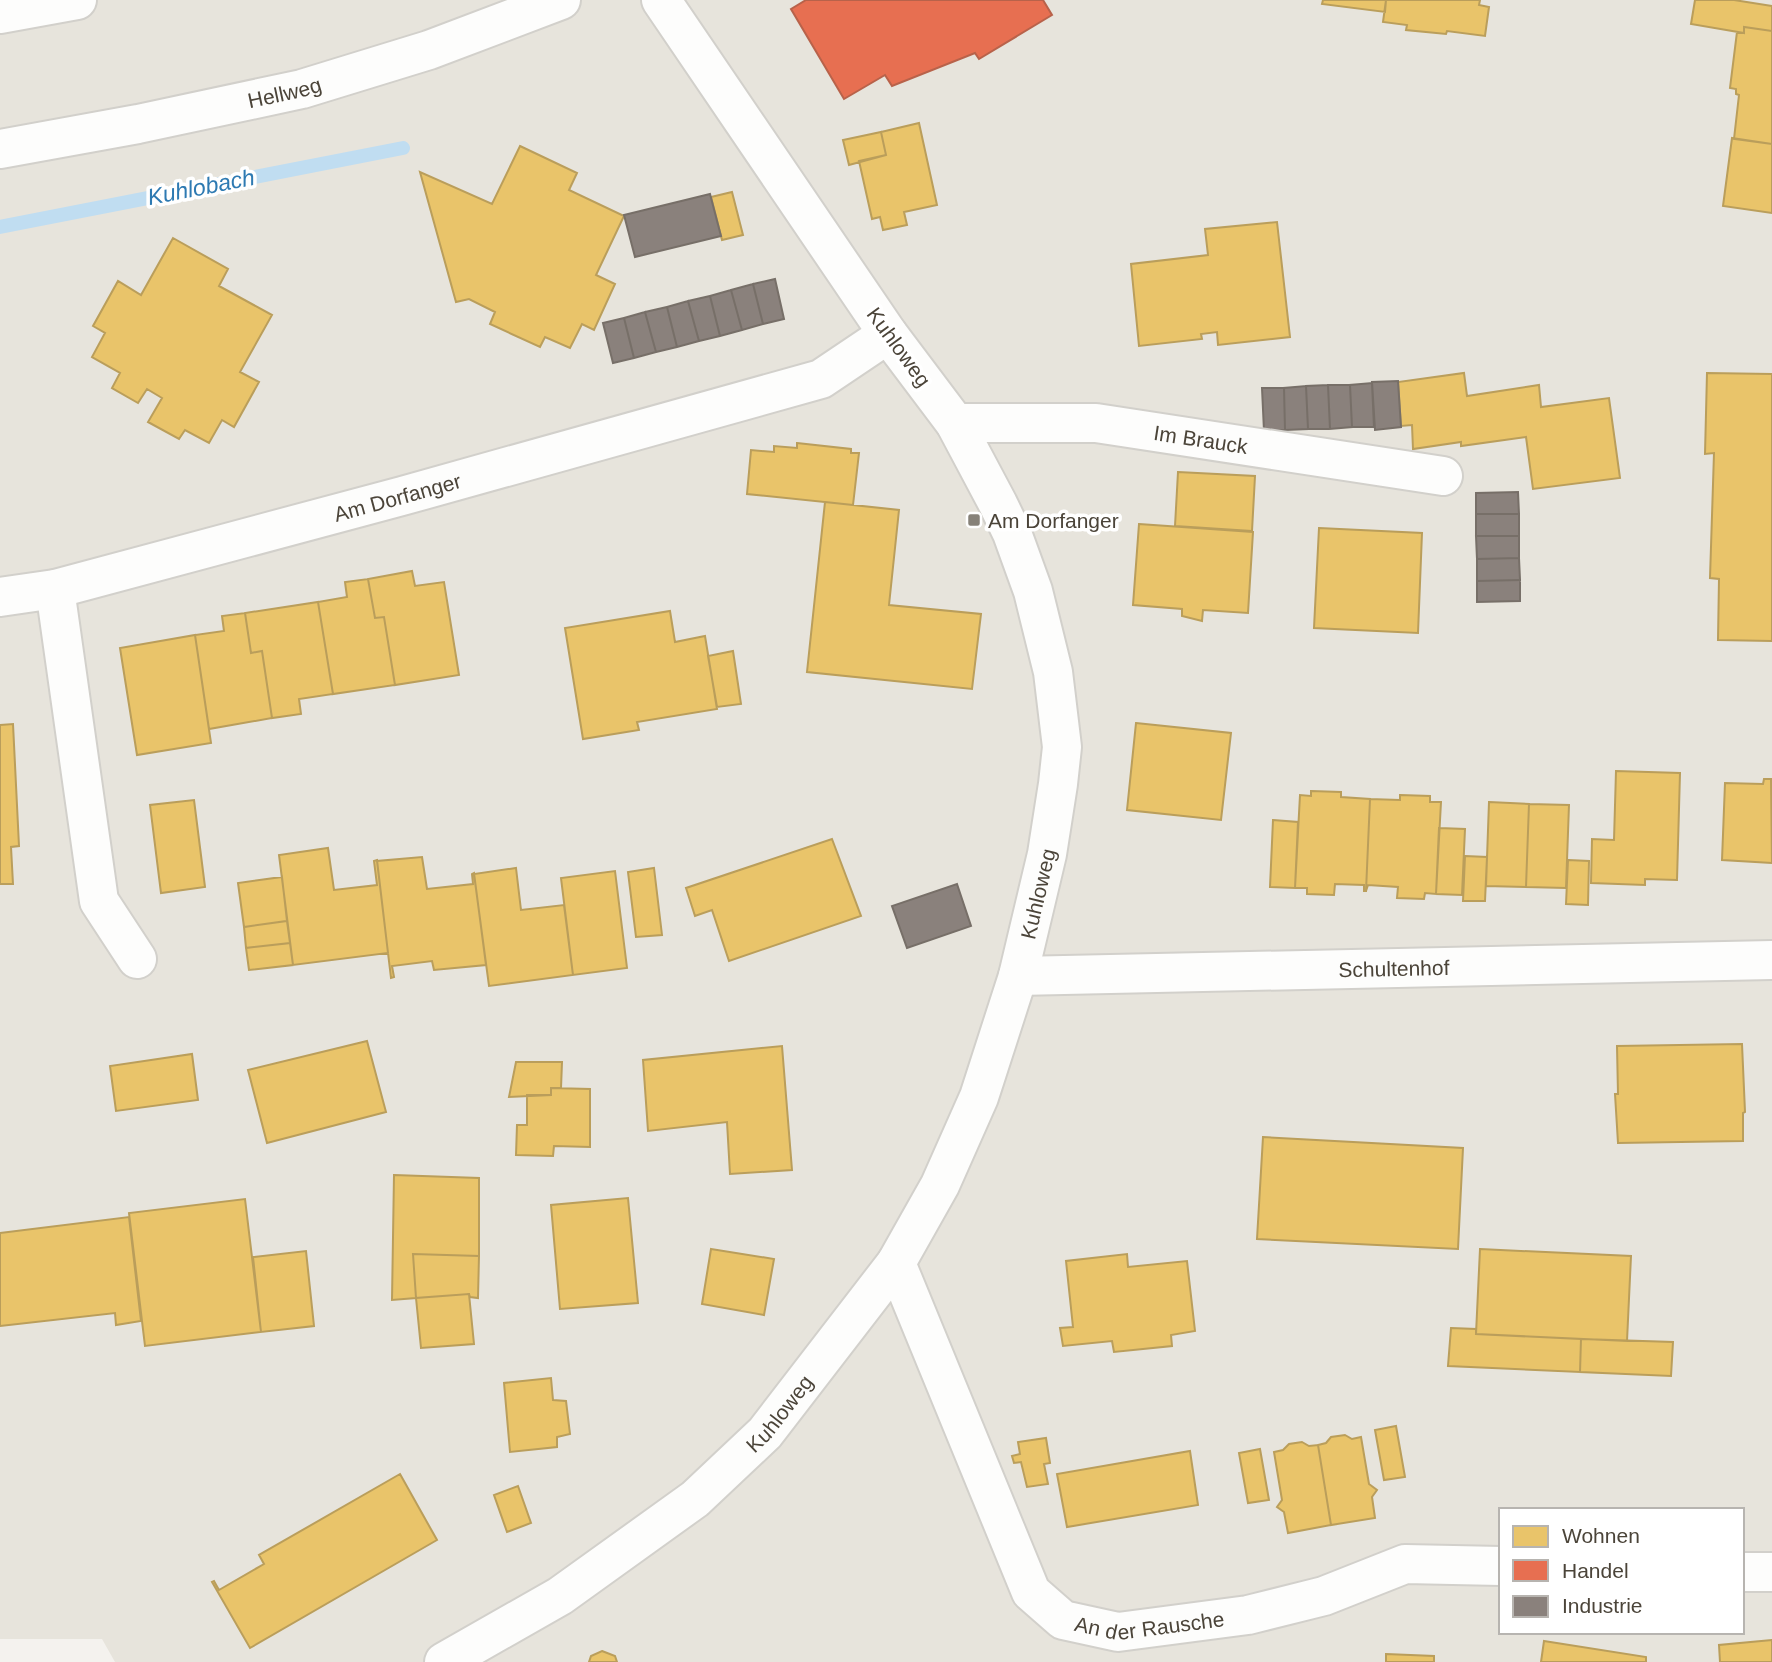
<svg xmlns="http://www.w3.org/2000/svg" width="1772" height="1662" font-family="Arial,sans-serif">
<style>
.residential{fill:#e7e4dc;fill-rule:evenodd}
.homes{fill:#e9c46a;stroke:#ba9e5b;stroke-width:2}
.shops{fill:#e76f51;stroke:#b8624a;stroke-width:2}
.industry{fill:#8a817c;stroke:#776f68;stroke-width:2}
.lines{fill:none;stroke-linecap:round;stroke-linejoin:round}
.stream{stroke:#c0ddf1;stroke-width:14}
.minor-casing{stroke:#d2d0cb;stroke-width:42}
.minor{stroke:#fdfdfc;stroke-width:38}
.poi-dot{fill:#868178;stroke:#fff;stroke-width:2.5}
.labels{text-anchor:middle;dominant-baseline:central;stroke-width:7;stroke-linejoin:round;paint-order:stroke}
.street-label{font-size:21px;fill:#4b4439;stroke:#fff}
.poi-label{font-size:21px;fill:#4b4439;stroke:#fff;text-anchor:start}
.water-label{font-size:23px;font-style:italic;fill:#2e7ab2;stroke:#fff}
</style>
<rect width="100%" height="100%" fill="#f4f2ee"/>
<path class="residential" d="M0,0H1772V1662H115L102,1639H0ZM1501,1510H1742V1632H1501Z"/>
<path class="homes" d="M1323,0H1386L1385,12L1322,4Z
M1386,0H1480L1479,5L1489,7L1485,36L1447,31L1446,34L1406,30L1407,25L1383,22Z
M1695,0H1734L1772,6V31L1744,27V33L1691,24Z
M1744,27L1772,31V144L1734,139L1739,95L1736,94V89L1730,88L1737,32L1744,33Z
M919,123L937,205L904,212L907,225L883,230L880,217L872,219L859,161L886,155L881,132Z
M881,132L886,155L849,165L843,140Z
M1732,138L1772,144V213L1723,206Z
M520,146L577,173L569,190L624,216L596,275L615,284L594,330L582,324L570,348L545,337L540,347L490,324L495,312L469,299L456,302L420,172L492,204Z
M732,192L743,235L722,240L711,197Z
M1277,222L1290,337L1218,345L1217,332L1201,334L1202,339L1139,346L1131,264L1208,255L1205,229Z
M173,238L228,269L219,286L272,315L240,372L259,382L234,427L222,420L209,443L185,430L179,439L148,422L162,398L147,389L138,403L112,388L120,373L92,357L105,333L93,326L118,281L141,295Z
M1464,373L1467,396L1539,385L1541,407L1609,398L1620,478L1533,489L1526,437L1461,446V442L1413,449L1412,425L1401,426L1398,382Z
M1707,373L1772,374V641L1718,640L1719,579L1710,578L1714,453L1705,454Z
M797,443L851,449V453H859L853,505L747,494L751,450L774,452V446L797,448Z
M1178,472L1255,476L1252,531L1175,526Z
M825,502L899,510L889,605L981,614L972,689L807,672Z
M1139,524L1253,532L1248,613L1203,610L1202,621L1182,616V609L1133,605Z
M1319,528L1422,533L1418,633L1314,628Z
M412,571L415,586L444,582L459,675L395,685L384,617L375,618L368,579Z
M368,579L375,618L384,617L395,685L333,694L318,602L347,597L345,582Z
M318,602L333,694L299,699L301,714L272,718L262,651L251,653L245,613Z
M670,611L675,642L705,636L717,709L637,722L639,730L583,739L565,628Z
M245,613L251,653L262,651L272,718L209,729L195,635L224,631L222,616Z
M195,635L211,743L137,755L120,648Z
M733,651L741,704L717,707L708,656Z
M1136,723L1231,733L1221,820L1127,810Z
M13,724L19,846L11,847L13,884H0V725Z
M1616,771L1680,773L1677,880L1645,879V885L1591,883L1592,839L1614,840Z
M1764,779H1771L1772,863L1722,860L1725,783L1763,784Z
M1311,791L1341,792V797L1370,799L1366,891H1364V885L1335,884L1334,895L1307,894V888H1295L1300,795L1311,796Z
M1400,795L1430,796V802H1441L1436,894L1425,893L1424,899L1397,898L1398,887L1368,885L1366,891L1370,799L1400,800Z
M194,800L205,887L161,893L150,805Z
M1489,802L1529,804L1526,887L1486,886Z
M1529,804L1569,805L1566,888L1526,887Z
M1273,820L1298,822L1295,888L1270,887Z
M1439,828L1465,829L1462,895L1436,894Z
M832,839L861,916L729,961L712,910L695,916L686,888Z
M328,848L334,890L377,885L374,861L377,860L388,953L293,965L279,855Z
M1465,856L1487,857L1485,901H1463Z
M422,857L427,889L473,884L472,874L474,873L486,965L434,970L432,961L392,966L394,977L391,978L377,861Z
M1568,860L1589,861L1588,905L1566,904Z
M516,868L521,910L564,905L573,975L489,986L474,874Z
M654,868L662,935L636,937L628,872Z
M615,871L627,968L573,975L561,878Z
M282,877L287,921L244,927L238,883Z
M287,921L290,943L246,948L244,927Z
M290,943L293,965L249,970L246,948Z
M367,1041L386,1112L267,1143L248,1070Z
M1742,1044L1745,1112L1743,1113V1141L1618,1143L1615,1094H1618L1617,1046Z
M782,1046L792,1170L730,1174L727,1122L648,1131L643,1060Z
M192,1054L198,1100L116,1111L110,1066Z
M516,1062H562L561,1088H551V1095L509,1097Z
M551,1088L590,1089V1147L554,1146L553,1156L516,1155L517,1125H527V1095H551Z
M1263,1137L1463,1148L1458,1249L1257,1239Z
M394,1175L479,1178V1256L413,1254L416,1298L392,1300Z
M628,1198L638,1303L560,1309L551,1205Z
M245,1199L261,1332L145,1346L129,1213Z
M129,1217L141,1321L116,1325L115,1313L0,1326V1233Z
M711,1249L774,1259L764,1315L702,1304Z
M1480,1249L1631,1256L1627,1341L1476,1334Z
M306,1251L314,1326L261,1332L253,1257Z
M413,1254L479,1256L478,1298L470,1297L469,1294L416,1298Z
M1127,1254L1128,1267L1187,1261L1195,1331L1171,1335L1172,1346L1114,1352L1112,1341L1063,1346L1060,1328L1073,1327L1066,1261Z
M469,1294L474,1344L421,1348L416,1298Z
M1451,1328L1476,1329V1334L1581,1339L1580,1372L1448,1366Z
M1581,1339L1673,1342L1671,1376L1580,1372Z
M551,1378L553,1400L566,1401L570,1434L557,1437V1447L510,1452L504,1383Z
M1396,1426L1405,1477L1384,1480L1375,1430Z
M1345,1435L1352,1439L1361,1437L1369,1484L1377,1490L1372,1497L1375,1518L1331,1525L1318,1445L1326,1443L1331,1437Z
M1046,1438L1050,1463L1044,1464L1048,1484L1027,1487L1021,1462L1014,1463L1012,1456L1020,1454L1018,1442Z
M1302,1442L1309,1446L1318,1445L1331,1525L1288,1533L1284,1512L1277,1507L1282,1500L1274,1452L1283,1450L1289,1444Z
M1260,1449L1269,1500L1248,1503L1239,1453Z
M1190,1451L1198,1505L1067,1527L1057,1474Z
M400,1474L437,1540L250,1648L212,1582L214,1581L219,1590L264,1564L259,1555Z
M518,1486L531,1523L507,1532L494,1495Z
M1772,1640V1662H1720L1719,1645Z
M1544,1641L1646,1657V1662H1541Z
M602,1651L615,1656L617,1662H589L591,1656Z
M1386,1654L1434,1656V1662H1386Z"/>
<path class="shops" d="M806,0H1043L1052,15L979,59L975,53L892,86L885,75L844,99L791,9Z"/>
<path class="industry" d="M710,194L721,236L635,257L624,215Z
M775,279L784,319L763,324L753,284Z
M753,284L763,324L742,330L731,290Z
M731,290L742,330L720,336L710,296Z
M710,296L720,336L699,341L688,301Z
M688,301L699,341L677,347L667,307Z
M667,307L677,347L656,352L645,312Z
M645,312L656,352L634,358L624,318Z
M624,318L634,358L613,363L603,323Z
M1398,381L1401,427L1375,430L1372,382Z
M1372,383L1374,427H1352L1350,385Z
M1328,385H1350L1352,427L1330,429Z
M1328,385L1330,429H1308L1306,386Z
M1306,386L1308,429L1285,430L1284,388Z
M1262,388H1284L1285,430L1264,431Z
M1518,492L1519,514H1476V493Z
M1476,514H1519V536H1476Z
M1476,536H1519V558L1477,559Z
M1519,558L1520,580L1477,581V559Z
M1520,580V601L1477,602V581Z
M957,884L971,926L907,948L892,906Z"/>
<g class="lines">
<path class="stream" d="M0,227L403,148"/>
<defs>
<g id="minor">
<path d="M0,14L77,0"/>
<path id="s1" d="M0,149L138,124L302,89L429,50L561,0"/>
<path id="s2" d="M955,423H1096L1443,476"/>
<path d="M55,589L99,901L137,959"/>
<path id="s3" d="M0,597L55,589L402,496L821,379L888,334"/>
<path id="s4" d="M1018,976L1772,960"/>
<path id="s5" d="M896,1263L1031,1592L1063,1620L1118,1632L1248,1615L1324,1596L1405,1564L1501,1566"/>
<path d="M1742,1572H1772"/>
<path id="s6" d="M444,1662L560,1596L695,1499L765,1433L896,1263L940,1185L979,1097L1018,976L1047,854L1058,784L1062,747L1053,672L1033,591L1012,533L998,504L955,423L888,334L661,0"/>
</g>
</defs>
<use href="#minor" class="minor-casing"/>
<use href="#minor" class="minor"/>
</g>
<rect class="poi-dot" x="967" y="513" width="14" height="14" rx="3.5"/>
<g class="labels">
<g class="street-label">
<text stroke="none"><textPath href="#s1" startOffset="290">Hellweg</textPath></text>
<text transform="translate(899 347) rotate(54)">Kuhloweg</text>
<text stroke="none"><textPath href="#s2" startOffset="247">Im Brauck</textPath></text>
<text stroke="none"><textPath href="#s3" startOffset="410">Am Dorfanger</textPath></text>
<text stroke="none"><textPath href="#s6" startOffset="1008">Kuhloweg</textPath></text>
<text stroke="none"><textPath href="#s4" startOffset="376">Schultenhof</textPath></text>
<text stroke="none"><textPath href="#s6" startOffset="420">Kuhloweg</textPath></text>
<text stroke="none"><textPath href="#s5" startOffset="486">An der Rausche</textPath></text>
</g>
<g class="poi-label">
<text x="988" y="520">Am Dorfanger</text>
</g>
<g class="water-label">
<text transform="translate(201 187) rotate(-11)">Kuhlobach</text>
</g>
</g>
<rect x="1499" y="1508" width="245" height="126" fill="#ffffff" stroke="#b7b4b0" stroke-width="2"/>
<rect x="1513" y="1526" width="35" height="21" fill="#e9c46a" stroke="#b7b4b0" stroke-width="2"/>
<text x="1562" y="1543" font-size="21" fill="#4b4439">Wohnen</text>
<rect x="1513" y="1560" width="35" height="21" fill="#e76f51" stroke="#b7b4b0" stroke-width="2"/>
<text x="1562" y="1578" font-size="21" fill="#4b4439">Handel</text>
<rect x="1513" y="1596" width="35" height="21" fill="#8a817c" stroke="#b7b4b0" stroke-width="2"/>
<text x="1562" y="1613" font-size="21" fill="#4b4439">Industrie</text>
</svg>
